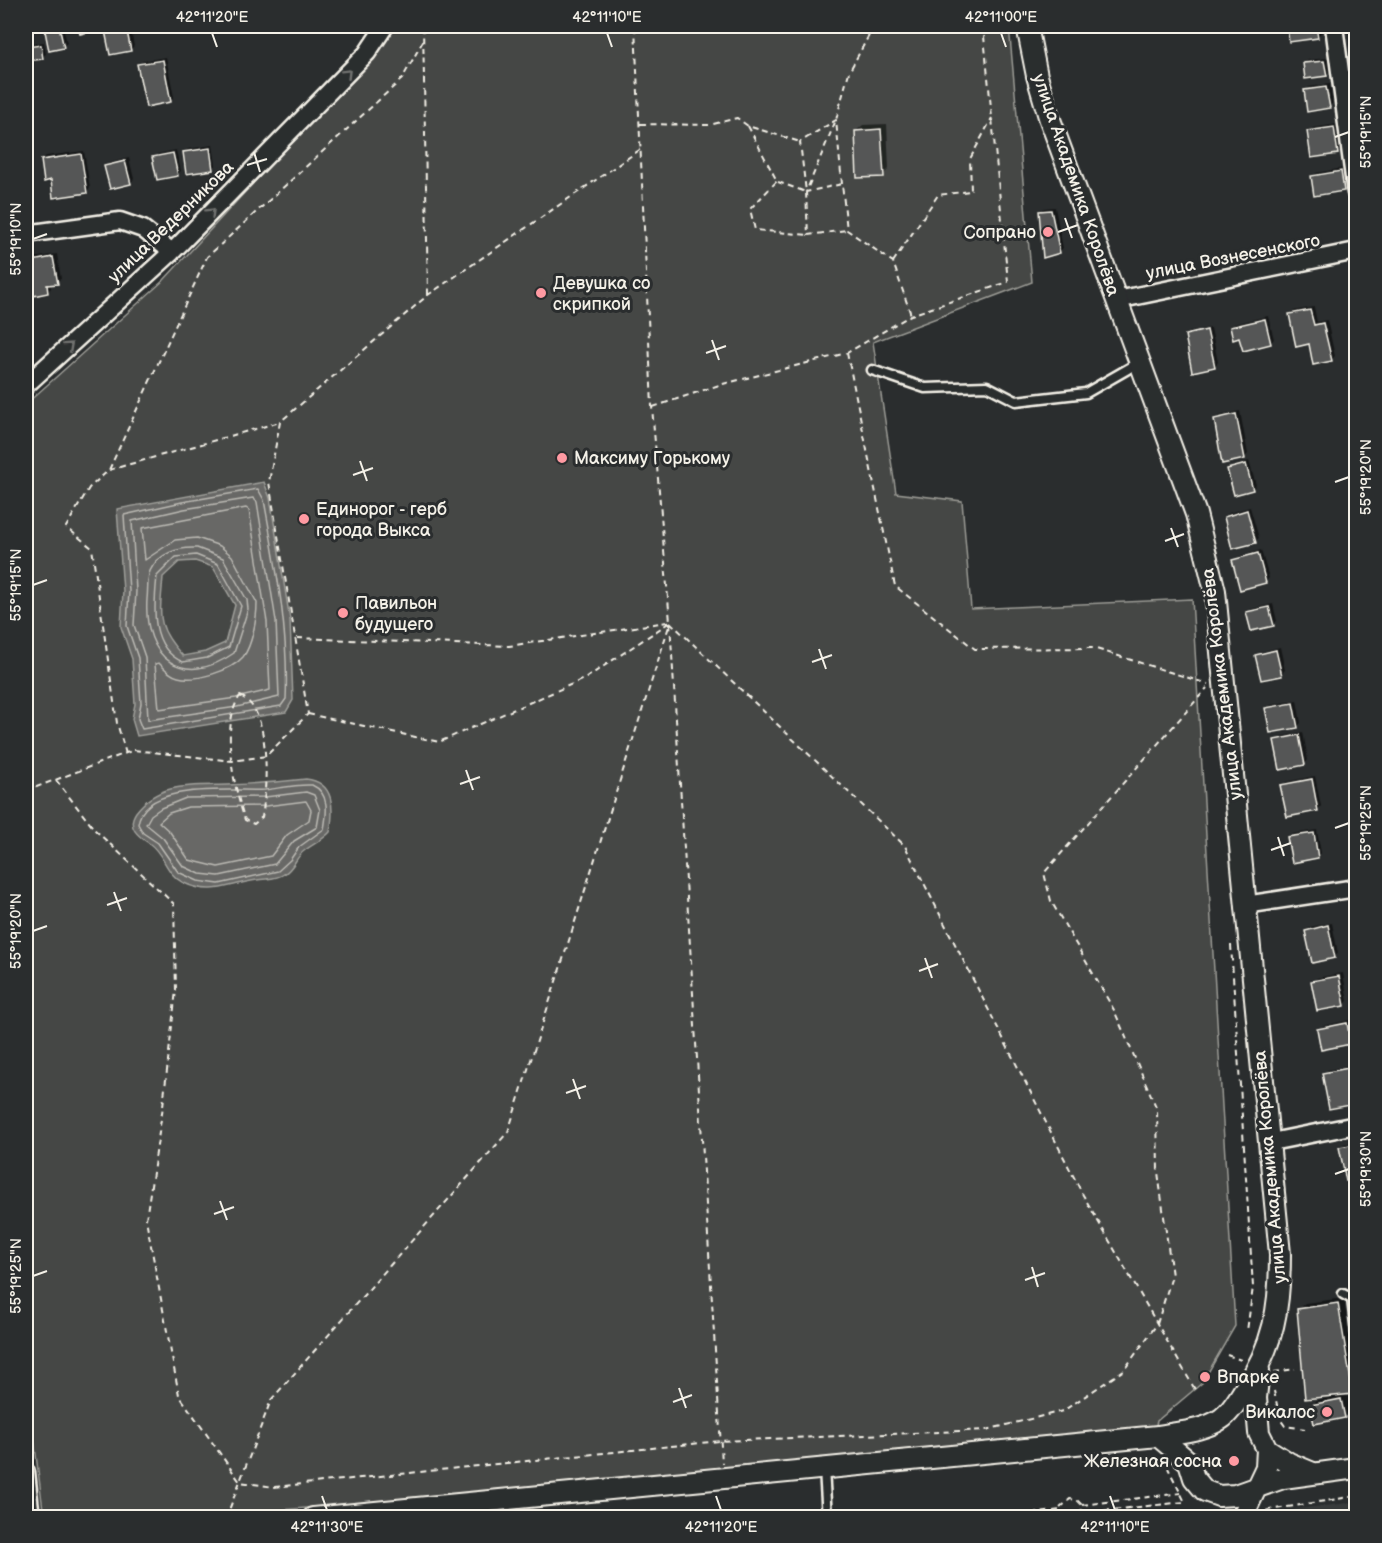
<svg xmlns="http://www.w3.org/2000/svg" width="1382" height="1543" font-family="'Balsamiq Sans',sans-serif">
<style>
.built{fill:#373a3a}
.green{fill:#444645;stroke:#9c9c96;stroke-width:1.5}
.water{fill:#676866;stroke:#9f9f9a;stroke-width:1.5;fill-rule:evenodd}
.shadow{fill:#0007}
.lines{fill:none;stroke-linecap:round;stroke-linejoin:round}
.shore{stroke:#bcbab4;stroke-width:1.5}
.building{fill:#555756;stroke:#f4f1e8;stroke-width:1.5}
.service-casing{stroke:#f4f1e8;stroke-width:13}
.minor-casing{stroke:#f4f1e8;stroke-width:21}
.tertiary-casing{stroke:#f4f1e8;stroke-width:24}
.path{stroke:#f4f1e8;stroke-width:2;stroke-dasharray:6 4.5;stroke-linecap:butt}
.service{stroke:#2a2d2e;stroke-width:8}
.minor{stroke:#2a2d2e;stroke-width:16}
.tertiary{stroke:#2a2d2e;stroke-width:20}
.oneway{stroke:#71726f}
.ticks{fill:none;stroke:#f4f1e8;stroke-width:2}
.poi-dot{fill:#ff9aa2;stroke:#2a2d2e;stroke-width:2}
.labels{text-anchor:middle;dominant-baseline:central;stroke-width:6;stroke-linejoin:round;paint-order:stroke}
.street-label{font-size:18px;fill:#f4f1e8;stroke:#2a2d2e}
.poi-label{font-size:18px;fill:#f4f1e8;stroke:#2a2d2e;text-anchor:start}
.neatline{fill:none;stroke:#f4f1e8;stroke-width:2}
.ticks-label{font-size:15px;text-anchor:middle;fill:#f4f1e8}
</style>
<rect width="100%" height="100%" fill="#2a2d2e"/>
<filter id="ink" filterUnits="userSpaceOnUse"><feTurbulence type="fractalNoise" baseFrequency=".0167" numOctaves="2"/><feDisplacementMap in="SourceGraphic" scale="12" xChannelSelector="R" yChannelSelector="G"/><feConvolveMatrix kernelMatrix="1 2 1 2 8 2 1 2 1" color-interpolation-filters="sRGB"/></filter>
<g filter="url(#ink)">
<path class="built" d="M1356,1502V1517H1275L1274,1512Z"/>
<path class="green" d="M398,26H1009L1032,282L873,342L896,493L962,501L971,609L1192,599L1235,1326L1202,1383L1157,1421L1153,1437L632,1483L189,1517H44L26,1377V404L164,280Z"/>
<path class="water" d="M264,482L270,498L290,620L293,700L286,712L137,736L132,719L135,704L132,659L121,627L123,591L117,509ZM195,561L213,567L235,605L225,643L205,652L183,656C155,626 160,615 163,577L179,562Z
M306,779C335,782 334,809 330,832C323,840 313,844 304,851C296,857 294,868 284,874C276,880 266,878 257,880C228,884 212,897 182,882C166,874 164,854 150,844C138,836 126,827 136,812C159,781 195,786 228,785C254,784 280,782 306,779Z"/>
<path class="shadow" d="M26,26H28L31,44L44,42L46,54L42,57L26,60Z
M45,26H63L67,43L63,46L50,49Z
M106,26H130L134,46L130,50L111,53Z
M1288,26H1320L1321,33L1317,37L1290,40Z
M166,57L174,97L170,101L139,65L143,61Z
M1328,58L1330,71L1326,75L1304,64L1308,60Z
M1330,84L1333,103L1329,107L1306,90L1309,87Z
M887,124L889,169L883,175L856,131L863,125Z
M1338,124L1341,148L1337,152L1309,132L1313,128Z
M213,145L216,165L212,169L184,153L188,149Z
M176,150L181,171L177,174L154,158L158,154Z
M84,151L90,188L86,192L42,160L46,156Z
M129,158L134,179L131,182L106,166L110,163Z
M1344,168L1347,186L1343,190L1313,176L1316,173Z
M1055,207L1063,248L1059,252L1040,212L1044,208Z
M57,254L61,279L51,283V288L48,292L29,262L33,258Z
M1314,307L1317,322L1327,320L1335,356L1331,360L1310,342L1290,315L1294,311Z
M1268,316L1274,339L1270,343L1232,328L1235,324Z
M1211,328L1218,362L1215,366L1186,336L1190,332Z
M1240,411L1248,454L1244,458L1215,419L1219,416Z
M1249,461L1256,485L1252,489L1229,469L1233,466Z
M1250,507L1259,538L1255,541L1225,517L1229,513Z
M1261,550L1269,578L1265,582L1234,561L1238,557Z
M1273,604L1277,621L1273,624L1248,612L1252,609Z
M1280,647L1285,670L1281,674L1257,655L1261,652Z
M1297,700L1301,723L1297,727L1267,708L1271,705Z
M1303,732L1308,760L1305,764L1276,740L1280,737Z
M1315,776L1321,806L1318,810L1282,786L1286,782Z
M1317,830L1321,853L1318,857L1289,838L1293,834Z
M1332,923L1338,953L1335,957L1306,931L1310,927Z
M1343,973L1348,1001L1344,1005L1313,982L1317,978Z
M1350,1020L1354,1039L1350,1043L1319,1030L1323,1026Z
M1356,1065V1103L1331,1107L1324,1074L1328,1070Z
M1356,1142V1178L1347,1180L1340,1148L1344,1144Z
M1344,1298L1356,1388L1347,1393L1350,1411L1344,1417L1311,1406L1317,1400L1332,1397L1298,1309L1305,1303Z"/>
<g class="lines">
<path class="shore" d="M258,489L264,500C276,566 289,632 286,699L281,706L142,729L138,719L141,703L138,658L127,626L129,591L124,515L182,502Z
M253,498L257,502L276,621L279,697L237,707L148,720L145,657L134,625L136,591L132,521L184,509Z
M246,508L249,510L267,622L270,690L236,698L159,709L155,664L159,663C165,669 170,675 178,677C195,682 231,671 243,657C252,646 257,618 257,603L232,556L220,546L197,538L175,540L145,560L142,528Z
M197,548L223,558L247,600L248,609L234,653C183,689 143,658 147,599C148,591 147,579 150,571C158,553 179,547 197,548Z
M196,555L218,564L241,606L229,647L207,658L183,662C149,647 154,606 157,576L176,557Z
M312,785C330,793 327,813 324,829L299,847L290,860L278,871L219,884L198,881L178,872L158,843L143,833L138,824C144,780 235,792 265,790C281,788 296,784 312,785Z
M306,792L314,795L320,810L317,827L294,841L275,864L219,876L200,874L183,866L163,838L146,824L151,815L161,808L186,798L265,797Z
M306,801L311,810L309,820L287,835L271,856L218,867L189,860L170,832L159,822L169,813L188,807L266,806Z"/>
</g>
<path class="building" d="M44,26H59L64,48L49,51Z
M78,26H95L97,30L80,34Z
M104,26H126L131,51L110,55Z
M1287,26H1316L1318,38L1289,42Z
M26,36L27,47L41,45L43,59L26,61Z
M163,60L171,102L146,107L137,64Z
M1324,61L1327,76L1305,79L1303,63Z
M1326,87L1330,108L1307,112L1304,90Z
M1334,127L1338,154L1311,158L1307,131Z
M881,129L884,177L857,178L855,131Z
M210,148L213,170L186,174L183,152Z
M173,153L178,176L157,180L152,157Z
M81,154L87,193L53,198L51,180L44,182L41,160Z
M125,161L131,184L110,189L104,166Z
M1341,171L1344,191L1314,196L1311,176Z
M1051,210L1060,253L1043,258L1039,211Z
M53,257L58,284L47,285L48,293L33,296L27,262Z
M1310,310L1314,325L1323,323L1332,361L1313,365L1309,344L1296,347L1289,314Z
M1265,319L1271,344L1243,351L1239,338L1233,340L1230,327Z
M1207,330L1215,367L1192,372L1185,335Z
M1236,414L1245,459L1222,464L1214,419Z
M1246,464L1253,490L1234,495L1227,469Z
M1247,510L1256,543L1232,549L1224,517Z
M1258,553L1266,583L1240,590L1232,560Z
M1269,607L1274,626L1251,631L1246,612Z
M1276,650L1282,676L1261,680L1255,655Z
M1293,703L1298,728L1270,733L1265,708Z
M1299,735L1305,765L1280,770L1274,740Z
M1312,779L1318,811L1287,817L1280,785Z
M1314,833L1318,858L1292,863L1287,837Z
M1328,925L1335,958L1312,963L1305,931Z
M1339,976L1345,1006L1317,1011L1311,981Z
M1347,1023L1351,1044L1321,1050L1317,1029Z
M1354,1067L1356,1104L1329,1109L1322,1073Z
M1356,1144V1179L1346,1181L1339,1147Z
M1338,1303L1353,1394L1305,1399L1297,1309Z
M1341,1399L1345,1418L1314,1424L1310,1405Z"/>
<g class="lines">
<defs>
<path id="service" d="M872,370L925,388L987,386L1016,401L1086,393L1140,362
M1343,1294L1352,1299L1356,1333
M824,1469L827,1518"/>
<path id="minor" d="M1334,26L1356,193
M26,234L120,221L143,229L172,252
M1117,300L1356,251
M26,385L172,252L367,53L385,26
M1245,905L1356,888
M1271,1142L1356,1125
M26,1472L31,1518"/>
<path id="tertiary" d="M1158,1436L1189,1462L1194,1478L1205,1491L1219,1496L1235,1495L1283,1478L1356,1468
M1267,1449L1289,1463L1313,1473
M313,1518L1158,1436C1179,1432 1203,1431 1221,1419C1230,1413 1238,1400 1244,1390C1274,1345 1280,1308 1280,1254L1215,591L1196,514L1049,117L1037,76L1027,26
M1242,1518L1266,1467L1267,1449L1259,1433L1256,1398L1259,1370"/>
</defs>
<use href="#service" class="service-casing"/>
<use href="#minor" class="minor-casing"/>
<use href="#tertiary" class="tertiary-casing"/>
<path class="path" d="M423,26L428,295
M635,26L652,407L670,622L722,1463
M874,26L849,72L836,120L806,192L842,184L847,230L893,262L911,315
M640,124L709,125L737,118L748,126L800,142
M748,126L777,181L750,209L755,230L808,235
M778,182L806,192
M842,184L836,120L800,142L806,192L808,235L847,230
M893,262L938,195L971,191L970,159L992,118
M847,353L895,586L975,649L1093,648L1208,684
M653,407L719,385L847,353L911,315L1008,282L983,26
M109,470L280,422
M670,622L905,846L1083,1195L1197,1393
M297,638L509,646L667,622
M240,696C272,709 267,788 262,817L254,824L245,820C234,788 220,725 240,696Z
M308,714L439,742L586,678L670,622
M126,754L117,723L92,548L66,527L89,488L109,470L207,257L402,79L423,41
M56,780L95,830L174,904L176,990L163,1106L146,1219L179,1395L240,1482L274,1487L720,1441L986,1430L1063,1411L1124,1370L1157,1324L1172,1276L1158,1172L1157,1109L1114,1010L1051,901L1044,873L1207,688
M26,791L134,750L232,761L266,756L308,714L269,482L280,422L428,295L641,149
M1231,945L1253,1287L1247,1331
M1227,1355L1241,1360
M1274,1372L1295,1369
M1274,1391L1280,1419L1285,1426L1305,1429
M1082,1505L1181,1493
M1083,1513L1185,1502L1168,1468
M226,1518L271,1400L508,1132L670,623
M1001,1518L1061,1510
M1063,1518L1060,1508L1070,1499L1077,1500L1082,1505L1081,1518
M1262,1518L1263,1511L1356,1496"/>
<use href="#service" class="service"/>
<use href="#minor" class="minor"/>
<use href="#tertiary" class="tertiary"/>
</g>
<defs><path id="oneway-chevron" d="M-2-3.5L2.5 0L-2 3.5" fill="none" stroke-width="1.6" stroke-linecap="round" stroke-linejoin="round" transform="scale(1.5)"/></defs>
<g class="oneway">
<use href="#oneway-chevron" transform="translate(347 73) rotate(-45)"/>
<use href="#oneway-chevron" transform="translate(211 212) rotate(-45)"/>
<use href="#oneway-chevron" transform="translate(69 346) rotate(-42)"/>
</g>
</g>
<path class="ticks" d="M212,33L217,47M607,33L612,47M1001,33L1006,47M1335,137L1349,132M254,152L260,172M247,165L267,159M1065,218L1072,238M1058,232L1078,225M33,239L47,234M712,340L719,360M706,353L726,346M360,461L367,481M353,475L373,468M1335,482L1349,477M1171,528L1178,547M1165,541L1184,534M33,585L47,580M819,649L826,669M812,662L832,655M466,770L473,790M460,784L480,777M1335,828L1349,823M1278,837L1284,856M1271,850L1291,843M114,892L121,911M107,905L127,898M33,931L47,926M925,958L932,978M919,971L938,964M573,1079L580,1099M566,1093L586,1086M1335,1174L1349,1169M220,1201L227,1220M214,1214L234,1207M1032,1267L1038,1287M33,1276L47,1271M1025,1280L1045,1273M679,1388L686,1408M673,1402L692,1395M322,1496L327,1510M716,1496L721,1510M1110,1496L1115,1510"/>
<g class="poi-dot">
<circle cx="1048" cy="232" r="6"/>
<circle cx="541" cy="293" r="6"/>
<circle cx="562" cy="458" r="6"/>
<circle cx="304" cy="519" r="6"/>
<circle cx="343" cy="613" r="6"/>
<circle cx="1205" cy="1377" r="6"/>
<circle cx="1327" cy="1412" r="6"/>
<circle cx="1234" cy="1461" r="6"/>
</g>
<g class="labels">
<g class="street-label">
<text transform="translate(1076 185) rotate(71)">улица Академика Королёва</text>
<text transform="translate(171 222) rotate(-44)">улица Ведерникова</text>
<text transform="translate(1233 257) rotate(-11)">улица Вознесенского</text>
<text transform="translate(1222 684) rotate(-97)">улица Академика Королёва</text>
<text transform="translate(1270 1167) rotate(-95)">улица Академика Королёва</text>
</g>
<g class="poi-label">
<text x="1036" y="232" text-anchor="end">Сопрано</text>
<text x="553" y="283">Девушка со<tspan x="553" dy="21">скрипкой</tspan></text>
<text x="574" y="458">Максиму Горькому</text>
<text x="316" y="509">Единорог - герб<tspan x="316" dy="21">города Выкса</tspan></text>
<text x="355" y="603">Павильон<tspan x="355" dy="21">будущего</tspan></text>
<text x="1217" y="1377">Впарке</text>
<text x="1315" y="1412" text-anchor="end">Викалос</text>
<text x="1222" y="1461" text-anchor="end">Железная сосна</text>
</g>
</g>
<rect width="1382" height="1543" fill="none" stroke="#2a2d2e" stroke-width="66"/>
<rect x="33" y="33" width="1316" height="1477" class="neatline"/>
<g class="ticks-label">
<text x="212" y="22">42°11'20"E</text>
<text x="607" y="22">42°11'10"E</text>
<text x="1001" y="22">42°11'00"E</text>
<text transform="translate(1366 132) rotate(-90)" y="5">55°19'15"N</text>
<text transform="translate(16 239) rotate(-90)" y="5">55°19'10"N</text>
<text transform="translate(1366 477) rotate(-90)" y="5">55°19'20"N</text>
<text transform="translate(16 585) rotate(-90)" y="5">55°19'15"N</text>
<text transform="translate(1366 823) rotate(-90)" y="5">55°19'25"N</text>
<text transform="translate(16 931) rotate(-90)" y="5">55°19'20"N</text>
<text transform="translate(1366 1169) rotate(-90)" y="5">55°19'30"N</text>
<text transform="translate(16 1276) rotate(-90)" y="5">55°19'25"N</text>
<text x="327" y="1532">42°11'30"E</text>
<text x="721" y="1532">42°11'20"E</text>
<text x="1115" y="1532">42°11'10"E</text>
</g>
</svg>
